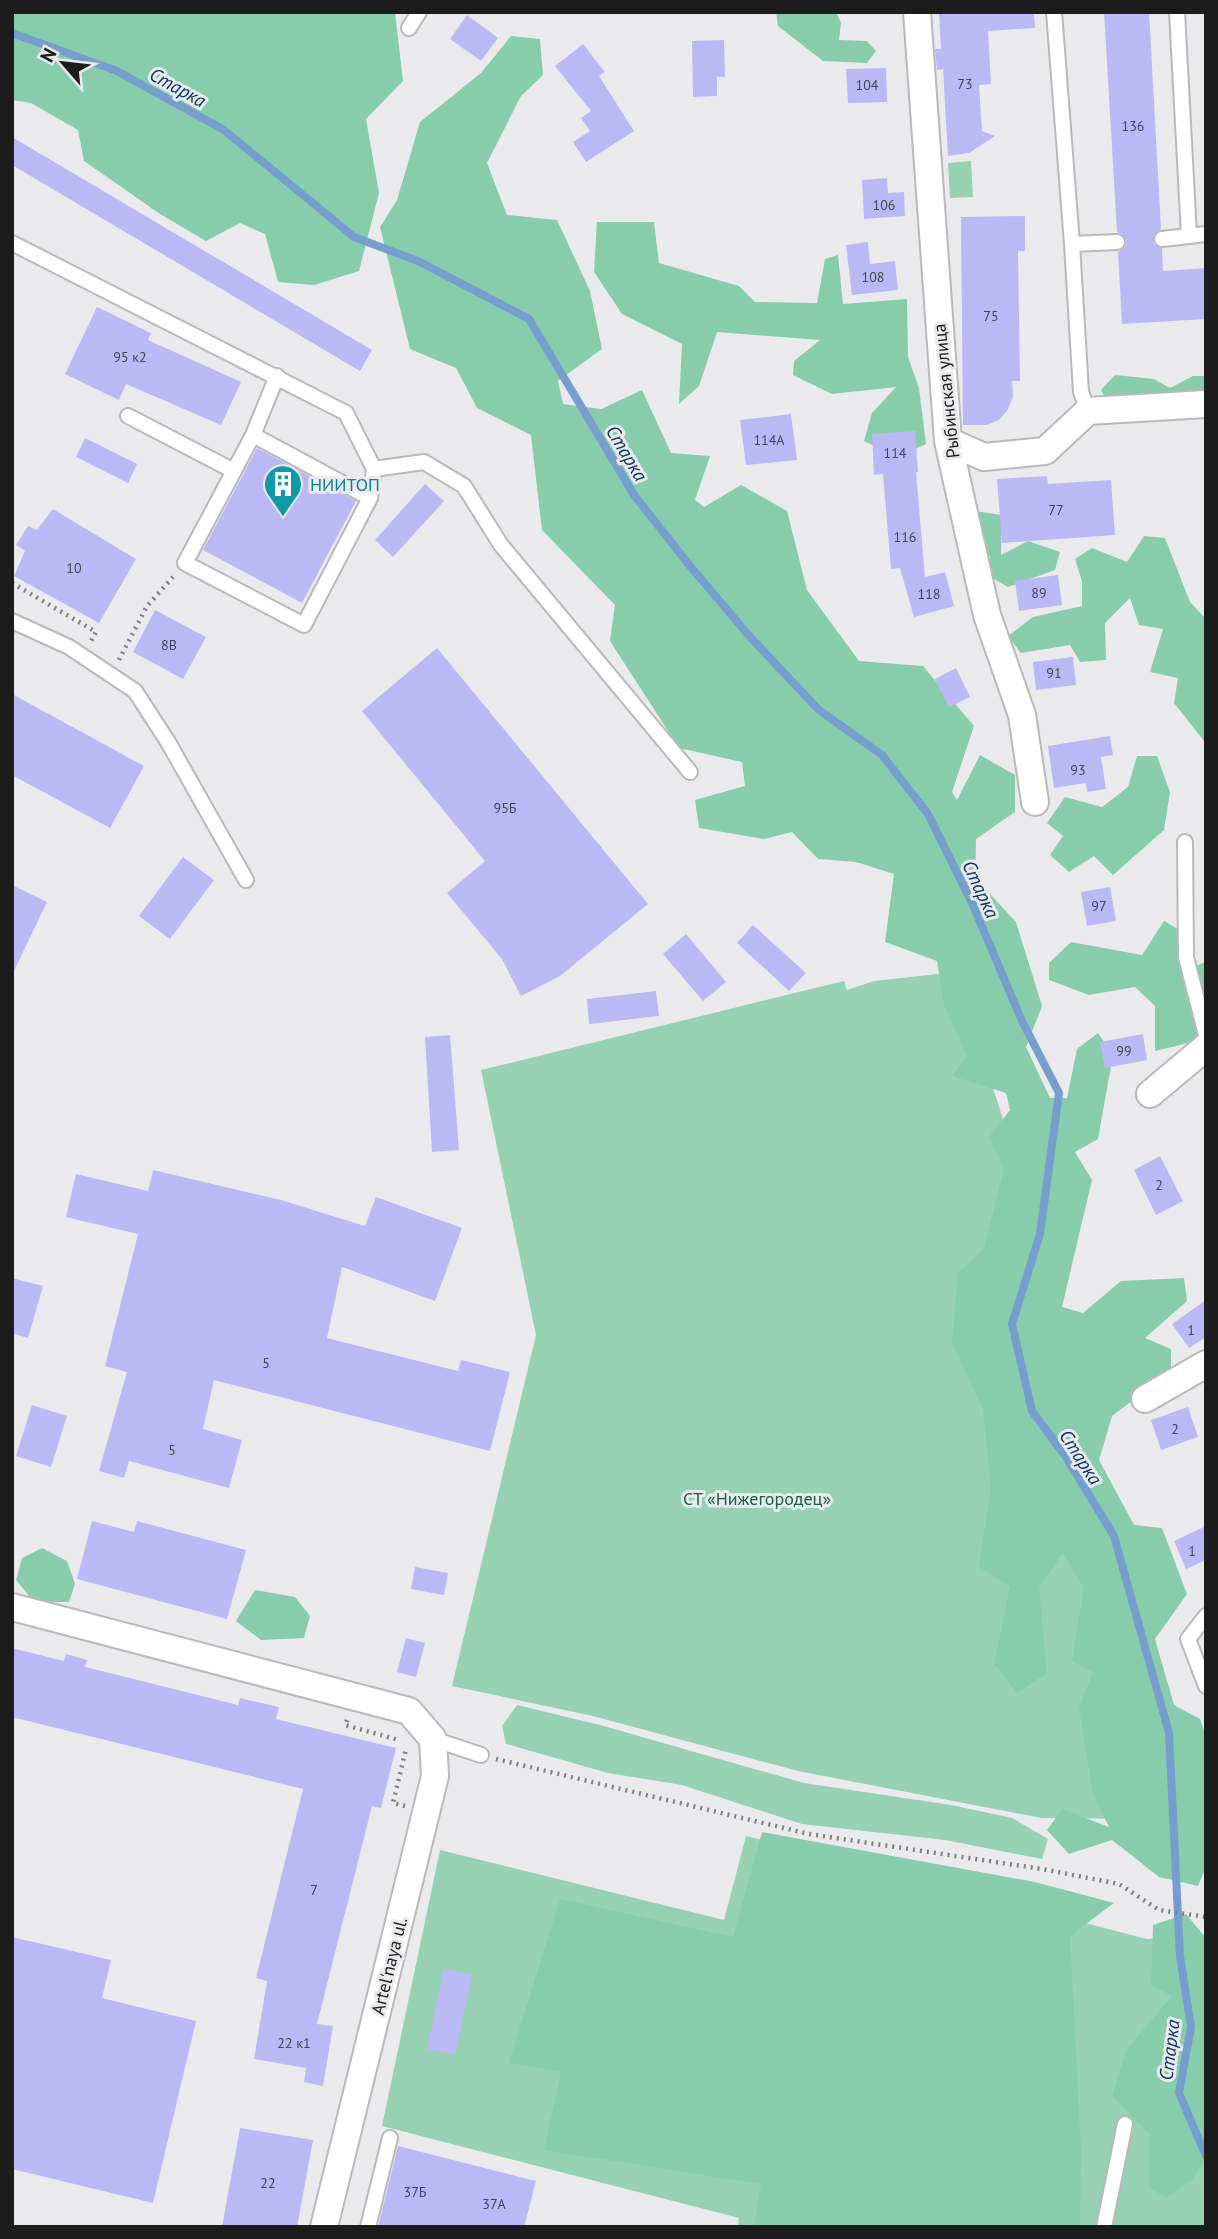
<svg xmlns="http://www.w3.org/2000/svg" width="1218" height="2239" font-family="'PT Sans',sans-serif">
<style>
.green{fill:#96d1b3}
.forest{fill:#88cdab}
.lines{fill:none;stroke-linecap:round;stroke-linejoin:round}
.stream{stroke:#759dcd;stroke-width:8}
.building{fill:#bbb9f5}
.lane-casing{stroke:#b9b9bc;stroke-width:18}
.street-casing{stroke:#b9b9bc;stroke-width:30}
.path{stroke:#7f7f81;stroke-width:4.5;stroke-dasharray:2 5;stroke-linecap:butt}
.lane{stroke:#fff;stroke-width:14}
.street{stroke:#fff;stroke-width:26}
.labels{text-anchor:middle;dominant-baseline:central;stroke-width:6;stroke-linejoin:round;paint-order:stroke}
.number-label{font-size:14px;fill:#444353}
.street-label{font-size:18px;fill:#1c1c1d;stroke:#eaeaed}
.culture-label{font-size:18px;fill:#0d838f;stroke:#eaeaed;text-anchor:start}
.park-label{font-size:18px;fill:#106445;stroke:#eaeaed}
.water-label{font-size:19px;font-style:italic;fill:#0b3663;stroke:#eaeaed}
</style>
<rect width="100%" height="100%" fill="#eaeaed"/>
<path class="green" d="M971,161L973,197L950,198L948,163Z
M938,974L958,978L1015,1157L1089,1566L1140,1819L1042,1818L798,1771L593,1716L452,1686L536,1335L481,1070L844,981L847,990L874,981Z
M517,1705L600,1725L804,1783L951,1805L1012,1818L1048,1839L1042,1859L945,1840L802,1824L682,1785L608,1773L506,1744L502,1726Z
M746,1836L1147,1939L1198,1936L1206,2044V2227H738L739,2218L382,2126L440,1850L724,1920Z"/>
<path class="forest" d="M12,12H395L403,81L366,119L379,193L359,271L314,285L278,282L265,234L240,223L206,241L160,214L84,161L78,130L31,103L12,100Z
M776,12H836L841,23L839,40L867,41L876,51L867,63L823,61L778,26Z
M511,36L540,39L543,75L521,96L487,163L507,215L557,220L590,291L602,349L558,381L563,404L601,409L642,390L671,453L710,456L695,500L704,507L741,485L787,511L807,590L859,661L923,666L974,726L952,792L957,800L980,755L1015,775V812L976,839L975,878L1016,922L1042,1006L1026,1047L1050,1098H1067L1077,1049L1098,1033L1113,1055L1098,1139L1075,1152L1092,1180L1062,1307L1083,1313L1121,1281L1184,1278L1187,1301L1145,1338L1171,1349V1371L1112,1416L1099,1460L1134,1525L1162,1528L1187,1594L1155,1639L1174,1705L1200,1719L1206,1736V1867L1198,1886L1159,1877L1112,1840L1069,1854L1047,1830L1062,1809L1109,1827L1093,1794L1079,1707L1093,1672L1072,1661L1084,1588L1063,1553L1039,1588L1047,1673L1017,1693L994,1664L1010,1587L979,1567L991,1486L983,1409L952,1343L958,1273L984,1248L1004,1169L989,1137L1010,1110L1006,1093L952,1076L967,1056L944,1005L937,961L885,942L894,874L856,862L818,859L792,832L764,839L699,828L695,800L745,786L742,762L679,748L610,641L615,605L542,530L531,435L477,408L456,368L410,349L380,227L397,200L420,122L481,73Z
M597,222H654L659,263L739,286L755,302L817,303L825,259L838,255L843,304L907,299L908,357L919,388L926,444L899,457L864,441L872,413L896,387L832,394L793,375L794,361L820,340L717,332L699,386L679,404L682,344L622,314L594,272Z
M1115,375L1154,379L1170,388L1193,376H1206V402L1110,405L1101,390Z
M974,511L1002,515L1001,555L1028,541L1060,552L1055,570L1008,587L987,575L990,556L966,550Z
M1144,536L1165,538L1190,602L1206,619V740L1204,741L1174,703L1178,678L1150,672L1163,629L1139,625L1130,598L1105,623L1106,660L1080,662L1070,645L1021,653L1008,636L1033,617L1082,606V582L1075,559L1092,548L1127,562Z
M1137,756H1157L1170,792L1164,830L1113,875L1094,856L1069,872L1050,855L1063,836L1047,823L1065,797L1102,807L1128,787Z
M1164,921L1192,937L1193,967L1206,962V1022L1201,1040L1155,1051V1006L1135,987L1089,995L1049,980V963L1071,942L1142,955Z
M42,1548L67,1561L75,1584L69,1602H34L16,1580L22,1558Z
M255,1590L295,1597L310,1616L304,1638L261,1640L236,1621Z
M762,1832L1035,1882L1114,1903L1070,1936L1081,2151L1080,2227H754L761,2184L544,2150L561,2072L509,2063L560,1899L733,1937Z
M1186,1914L1206,1938V2157L1192,2180L1166,2198L1149,2187V2134L1112,2096L1127,2049L1172,1996L1151,1985L1153,1925Z"/>
<g class="lines">
<path class="stream" d="M12,33L117,71L224,130L354,237L418,261L529,319L634,495L690,566L751,638L819,710L882,755L928,814L972,903L1022,1021L1059,1093L1040,1234L1012,1324L1032,1411L1066,1457L1114,1536L1169,1733L1180,1956L1191,2027L1179,2093L1206,2156"/>
</g>
<path class="building" d="M939,12H1034L1035,28L988,31L991,84L979,85L982,131L995,136L969,153L948,156L943,69L937,70L935,49H941Z
M1104,12H1149L1161,229L1154,235L1153,241L1155,245L1162,248L1163,271L1206,268V319L1122,324L1118,252L1125,247L1126,241L1122,234L1117,232Z
M467,15L498,38L481,61L450,39Z
M724,40L725,77H717V96L693,97L692,41Z
M583,44L605,72L599,76L634,131L586,162L573,142L590,131L581,118L591,111L555,66Z
M886,68L887,102L848,103L846,69Z
M12,137L372,350L360,371L12,165Z
M887,178L888,193L904,192L905,216L864,219L862,180Z
M1025,216V251H1018L1020,381H1012L1013,397L1007,411L999,420L987,425H963L961,217Z
M868,242L870,264L895,261L898,290L852,295L846,245Z
M97,307L151,333L148,340L241,382L221,425L126,384L119,400L65,374Z
M791,414L797,460L746,465L740,420Z
M915,431L918,472H916L925,577L945,572L954,606L914,617L900,568L891,569L883,474L874,475L872,434Z
M85,438L137,464L128,483L76,457Z
M257,448L356,501L302,603L203,550Z
M1047,476L1048,484L1111,480L1115,535L1002,543L997,479Z
M425,484L444,501L393,557L375,540Z
M53,509L136,559L99,623L14,576L25,551L16,545L28,526L37,530Z
M1058,575L1062,605L1019,611L1015,581Z
M155,610L206,637L183,679L133,652Z
M437,648L648,904L560,976L521,996L502,959L447,893L485,861L362,711Z
M1073,657L1076,685L1036,690L1033,662Z
M956,668L970,697L949,707L935,679Z
M12,694L144,766L110,828L12,775Z
M1110,736L1113,755L1101,757L1106,789L1087,792L1086,783L1054,788L1048,746Z
M183,857L214,880L170,939L139,916Z
M12,885L47,902L12,975Z
M1110,887L1116,921L1087,926L1081,892Z
M753,925L806,973L789,991L737,943Z
M686,934L726,982L703,1001L663,954Z
M656,991L659,1016L589,1024L587,999Z
M1143,1034L1147,1060L1105,1068L1100,1042Z
M450,1035L459,1150L432,1152L425,1037Z
M1160,1156L1183,1201L1156,1215L1134,1170Z
M153,1170L281,1200L365,1226L376,1197L462,1228L435,1301L342,1267L327,1338L458,1371L461,1360L510,1372L490,1451L214,1380L203,1429L242,1440L229,1488L129,1461L124,1478L99,1471L127,1372L105,1366L138,1234L66,1217L76,1174L148,1191Z
M12,1278L43,1286L28,1338L12,1333Z
M1206,1300V1337L1189,1348L1172,1324Z
M32,1405L67,1416L51,1467L16,1456Z
M1188,1407L1198,1437L1161,1450L1151,1420Z
M92,1521L134,1532L137,1521L246,1550L227,1619L77,1579Z
M1206,1526V1560L1186,1569L1174,1541Z
M415,1567L448,1573L444,1595L411,1589Z
M406,1638L425,1643L416,1677L397,1672Z
M12,1648L64,1661L66,1654L87,1660L85,1667L238,1705L240,1698L279,1707L276,1719L396,1748L381,1808L372,1806L317,2024L333,2026L323,2086L304,2082L306,2068L254,2059L267,1981L256,1978L303,1789L12,1717Z
M12,1937L111,1960L102,1998L196,2021L153,2203L12,2169Z
M444,1969L472,1975L455,2055L427,2049Z
M240,2128L313,2140L297,2227H222Z
M398,2146L536,2181L524,2227H378Z"/>
<g class="lines">
<defs>
<path id="lane" d="M1054,12L1072,244L1081,392L1088,411
M1177,12L1189,235
M409,28L419,12
M1162,239L1206,234
M12,243L346,413L374,469L370,498L304,625L185,563L253,435L277,376
M1072,244L1117,242
M128,416L234,471
M253,435L370,498
M374,469L424,462L464,486L501,545L690,772
M12,621L69,647L135,691L168,742L246,880
M1185,842L1186,957L1206,1035
M1206,1616L1188,1639L1206,1686
M433,1739L481,1755
M368,2227L390,2138
M1104,2227L1125,2124"/>
<path id="street" d="M917,12L948,441L987,615L1022,715L1035,802
M948,441L984,457L1045,451L1088,411L1206,404
M1150,1094L1206,1047
M1145,1399L1206,1364
M12,1607L409,1711L433,1739L435,1776L324,2227"/>
</defs>
<use href="#lane" class="lane-casing"/>
<use href="#street" class="street-casing"/>
<path class="path" d="M12,583L96,632L91,641
M119,660L147,606L173,577
M347,1720L345,1725L399,1740
M496,1759L809,1834L1042,1869L1119,1884L1159,1910L1206,1917
M405,1806L393,1803L406,1749"/>
<use href="#lane" class="lane"/>
<use href="#street" class="street"/>
</g>
<defs>
<symbol id="building-pin" viewBox="-11 -11 22 30"><path d="M0 17L-7.5 6A9.5 9.5 0 1 1 7.5 6Z" fill="#0f9aa8" stroke="#eaeaed"/><path d="M-4-6H4V6H1V3H-1V6H-4ZM-2.5-4.3h1.7v1.8h-1.7ZM.8-4.3h1.7v1.8H.8ZM-2.5-1h1.7V.8h-1.7ZM.8-1h1.7V.8H.8Z" fill="#fff"/></symbol>
</defs>
<g fill-rule="evenodd">
<use href="#building-pin" x="261" y="462" width="44" height="60"/>
</g>
<g class="labels">
<g class="number-label">
<text x="965" y="84">73</text>
<text x="867" y="85">104</text>
<text x="1133" y="126">136</text>
<text x="884" y="205">106</text>
<text x="873" y="277">108</text>
<text x="991" y="316">75</text>
<text x="130" y="357">95 к2</text>
<text x="769" y="440">114А</text>
<text x="895" y="453">114</text>
<text x="1056" y="510">77</text>
<text x="905" y="537">116</text>
<text x="74" y="568">10</text>
<text x="1039" y="593">89</text>
<text x="929" y="594">118</text>
<text x="169" y="645">8В</text>
<text x="1054" y="673">91</text>
<text x="1078" y="770">93</text>
<text x="505" y="808">95Б</text>
<text x="1099" y="906">97</text>
<text x="1124" y="1051">99</text>
<text x="1159" y="1185">2</text>
<text x="1191" y="1330">1</text>
<text x="266" y="1363">5</text>
<text x="1175" y="1429">2</text>
<text x="172" y="1450">5</text>
<text x="1192" y="1551">1</text>
<text x="314" y="1890">7</text>
<text x="294" y="2043">22 к1</text>
<text x="268" y="2183">22</text>
<text x="415" y="2192">37Б</text>
<text x="494" y="2204">37А</text>
</g>
<g class="street-label">
<text transform="translate(946 391) rotate(-96)">Рыбинская улица</text>
<text transform="translate(389 1966) rotate(-76)">Artel'naya ul.</text>
</g>
<g class="culture-label">
<text x="310" y="484">НИИТОП</text>
</g>
<g class="park-label">
<text x="757" y="1498">СТ «Нижегородец»</text>
</g>
<g class="water-label">
<text transform="translate(178 87) rotate(29)">Старка</text>
<text transform="translate(627 453) rotate(59)">Старка</text>
<text transform="translate(981 889) rotate(65)">Старка</text>
<text transform="translate(1081 1457) rotate(57)">Старка</text>
<text transform="translate(1169 2050) rotate(-83)">Старка</text>
</g>
</g>
<rect width="1218" height="2239" fill="none" stroke="#1c1c1d" stroke-width="28"/>
<g transform="translate(63 63) rotate(298)" stroke="#eaeaed" stroke-width="5" paint-order="stroke">
<path d="M0-5L12 26L0 18L-12 26Z" fill="#1c1c1d"/>
<text y="-10" font-size="19" font-weight="bold" text-anchor="middle" fill="#1c1c1d">N</text>
</g>
</svg>
